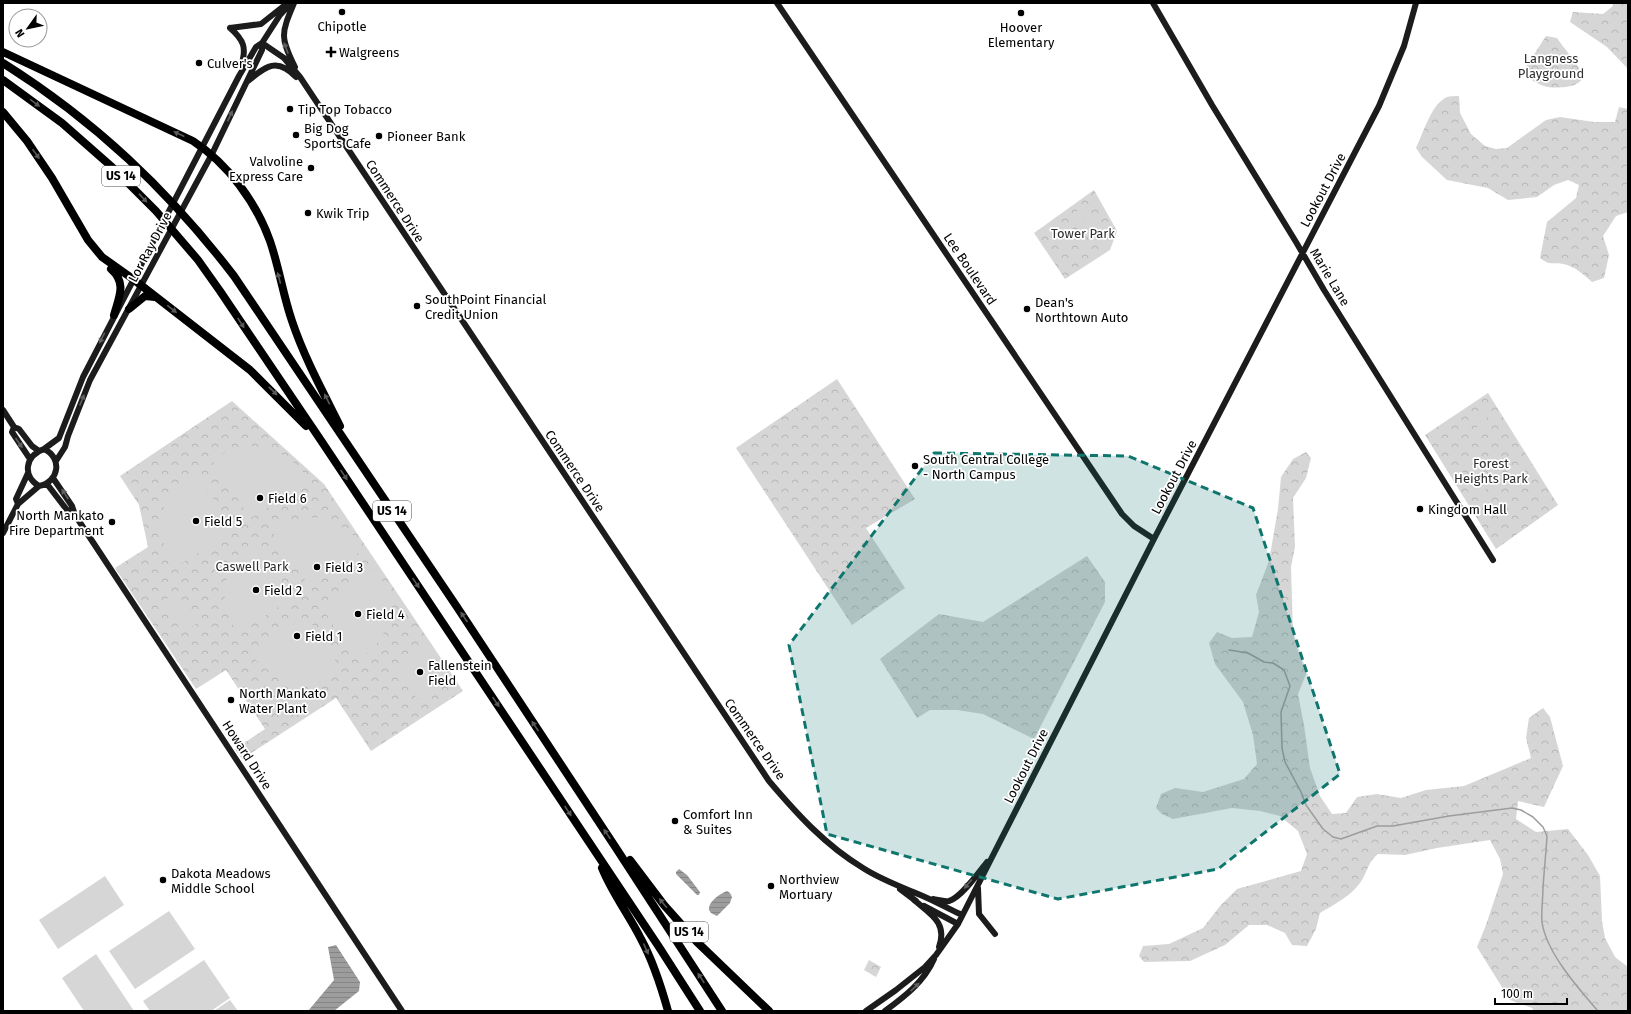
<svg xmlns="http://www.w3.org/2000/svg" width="1631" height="1014" font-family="'Fira Sans',sans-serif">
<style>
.forest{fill:url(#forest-crowns)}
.pitch{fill:#d6d6d6}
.water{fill:url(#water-rules)}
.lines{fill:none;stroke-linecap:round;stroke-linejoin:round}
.stream{stroke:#9d9d9d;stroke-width:1.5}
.secondary{stroke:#1c1c1c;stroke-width:6}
.highway{stroke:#000;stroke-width:8}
.oneway{fill:#606060}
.oneway2{fill:#595959}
.marked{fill:#0f766e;fill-opacity:0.2;stroke:#0f766e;stroke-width:3;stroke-dasharray:8 5;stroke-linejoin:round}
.poi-dot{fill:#000;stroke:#fff;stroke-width:1.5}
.labels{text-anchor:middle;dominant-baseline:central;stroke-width:3.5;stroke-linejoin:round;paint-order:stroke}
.shield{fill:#fff;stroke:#4c4c4c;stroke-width:1}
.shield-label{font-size:12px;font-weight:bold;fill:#000}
.poi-label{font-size:13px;fill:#000;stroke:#fff;text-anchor:start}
.park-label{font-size:13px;fill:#2d2d2d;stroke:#fff}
.street-label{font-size:13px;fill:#000;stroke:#fff}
</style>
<defs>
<pattern id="forest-crowns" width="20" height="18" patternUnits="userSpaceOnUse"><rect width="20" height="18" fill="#d6d6d6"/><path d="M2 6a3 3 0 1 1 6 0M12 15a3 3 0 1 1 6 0" fill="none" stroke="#b6b6b6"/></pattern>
<pattern id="water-rules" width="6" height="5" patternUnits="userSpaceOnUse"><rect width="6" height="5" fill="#9d9d9d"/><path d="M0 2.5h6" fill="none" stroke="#858585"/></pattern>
</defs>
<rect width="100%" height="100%" fill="#fff"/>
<path class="forest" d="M1612,3H1628V69L1607,47L1570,22L1573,12L1603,14L1613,6Z
M1546,36L1557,38C1562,46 1580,66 1582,74C1586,89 1552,89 1544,86C1537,84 1531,79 1525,76L1524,70Z
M1459,96L1460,113L1471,134L1485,146L1496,149L1507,148L1546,120L1560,117L1594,122H1615L1619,107L1628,109V212L1616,216L1603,236L1609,255L1604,278L1592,282C1584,275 1575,266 1563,264C1552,262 1550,266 1540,258L1547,222L1576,198L1579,185L1568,180L1554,185L1537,197L1508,200L1488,188L1447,180L1422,157L1416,148C1423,134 1431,104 1447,97C1450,96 1456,96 1459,96Z
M1094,190L1117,231L1110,250L1065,279L1034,233Z
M837,379L915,499L866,528L905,588L852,625L736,448Z
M1488,393L1558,505L1496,549L1425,435Z
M232,401L324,484L463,691L371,751L336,698L242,759L235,749L265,729L226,670L196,689L115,568L148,547L139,505L120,476Z
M1306,452L1311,458L1306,478L1293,498L1295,547L1291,567L1293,634L1297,648L1306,674L1298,694L1304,725L1310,768L1320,796L1332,814L1346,813L1357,797L1377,794L1401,798L1426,790L1464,786L1531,758L1526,738L1529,718L1543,708L1550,717L1563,766L1544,807L1518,801L1516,819L1536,832L1568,829L1588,855L1600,876L1602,921L1605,938L1615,957L1628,967V1011H1534L1532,1008L1510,1000L1477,947L1486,925L1503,874L1500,859L1490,840L1437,848L1405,855L1378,854C1368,862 1368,870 1362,880C1353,895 1335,904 1320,913L1316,929L1307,946L1292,945L1285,933L1267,925H1249L1225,945L1190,961L1144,962L1139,956L1143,946L1169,944L1203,928L1220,906L1237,889L1301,871L1307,854L1298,831L1280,816L1260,811L1232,808L1173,819L1162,814L1156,808L1161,794L1175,788L1203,792L1244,779L1257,764L1253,735L1243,702L1215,664L1209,643L1217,632L1232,638L1252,637L1259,612L1256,595L1269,561L1278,509L1281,477L1293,459Z
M1087,556L1105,582V602L1034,739L983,714L957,710H930L917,718L880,659L939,614L983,622Z
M869,960L881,967L876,977L864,970Z"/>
<path class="pitch" d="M1086,205L1090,212L1076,221L1072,214Z
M1092,214L1096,221L1082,230L1077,223Z
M1483,410L1488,417L1473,426L1469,420Z
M1489,419L1493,426L1479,435L1475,428Z
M254,446C282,451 293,459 310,480L253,517L249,516L212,460C225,451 238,447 254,446Z
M195,471L232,527V531L176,567C171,560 167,554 164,545C160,534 162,503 169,493C176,484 186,477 195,471Z
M1475,474L1485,477L1488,483L1485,491L1477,497L1472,496L1462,483L1464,479H1468Z
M319,517C339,525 353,530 364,549L312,584H308L272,531C287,521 301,519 319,517Z
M255,543L291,595L290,599L238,634C216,600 221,566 255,543Z
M377,568L390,598L389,619L382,637L371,651L357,660L322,608L324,602Z
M177,592L197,623L183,633L162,602Z
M302,618H308L342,671C336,674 331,678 325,680C296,691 269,675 250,654Z
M427,647L439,667L441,676L435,687L417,699L397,667Z
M105,876L124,905L58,949L39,920Z
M169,911L195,949L135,989L109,951Z
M96,954L134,1011H84L62,978Z
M204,960L230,998L211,1011H150L143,1001Z
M230,1000L238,1011H214Z"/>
<path class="water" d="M679,869L687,875L700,892L699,895H697L676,874V872Z
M727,891L730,893L732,897L730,903L717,916L711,913L709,910C708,902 719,894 727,891Z
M336,945L360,982L359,991L334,1011H308L334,980L328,947Z"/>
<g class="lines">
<path class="stream" d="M1229,650L1248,653L1264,662L1273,663L1284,670L1290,686L1281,712L1282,748L1285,762L1301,792L1306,805L1323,829L1333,837L1341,839L1377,826H1393L1449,816L1512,808L1521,810L1533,817L1543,827L1547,836C1546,854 1544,871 1543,888C1543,899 1541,911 1542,922C1546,952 1578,988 1598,1011"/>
<path class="secondary" d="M294,3C281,34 280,37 295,67
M777,3L1122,514L1134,526L1154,539
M1153,3L1212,105L1296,242L1324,290L1493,560
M230,28L261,24L285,5
M230,28C244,40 247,48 241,66
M262,43L284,58L300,77L769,781C797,814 825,845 863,868C880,879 899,886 918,894C933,900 947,908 962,915
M248,81C266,66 277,57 296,77
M3,410L14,427L19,429L32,446L39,451
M14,427L12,432L30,459
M44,449L59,438L83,377L239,76L256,47L262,43L280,15L291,3
M44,449C63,458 59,482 39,486C22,476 25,456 44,449Z
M56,461L65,447L68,436L90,380L212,154L262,50V43
M53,478L72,506L75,515L402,1011
M47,484L67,510L73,511
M18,504L16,499L28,473
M3,533L18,504L39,486
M978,888L979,914L995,934
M900,889L916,901
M913,899C930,914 948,922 939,947
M933,899C939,900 944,902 949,901C961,898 979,872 987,862
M924,906L958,924
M866,1011L896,990L925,967L936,955L958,924L1154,539L1379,106L1404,46L1416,3
M885,1011C904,997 924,982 934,959"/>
<path class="highway" d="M3,52L193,141C228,164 256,202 270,241C279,267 283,295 292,321C304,357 323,392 340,426
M3,63C95,121 168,190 234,276L457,607L616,848L722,1011
M3,80L62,123L112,167L156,211L198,260L220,291L322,442L659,947L700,1011
M3,112L27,141L52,178L88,240L102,257L133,279L250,370L306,426
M111,269C127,283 119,297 114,315
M129,309L145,296L155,297
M630,860L664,905L697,942L769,1011
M602,868C612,893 629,915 641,939C653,961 661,986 668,1011"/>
</g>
<defs><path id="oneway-solid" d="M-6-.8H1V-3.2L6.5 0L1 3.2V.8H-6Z"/></defs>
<g class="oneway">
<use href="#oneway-solid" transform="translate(286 48) rotate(-111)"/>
<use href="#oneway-solid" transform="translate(230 116) rotate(-65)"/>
<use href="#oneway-solid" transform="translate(102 338) rotate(117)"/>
<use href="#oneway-solid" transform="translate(82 400) rotate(-68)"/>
<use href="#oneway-solid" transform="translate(19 443) rotate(55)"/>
<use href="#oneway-solid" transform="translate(65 494) rotate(-123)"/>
<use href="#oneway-solid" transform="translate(968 884) rotate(130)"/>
<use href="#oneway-solid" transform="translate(915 987) rotate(-43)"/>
</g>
<g class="oneway2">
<use href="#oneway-solid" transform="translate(35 103) rotate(36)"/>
<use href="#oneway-solid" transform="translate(179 134) rotate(-155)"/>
<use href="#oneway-solid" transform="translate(36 154) rotate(55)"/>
<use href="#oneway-solid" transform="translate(143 198) rotate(47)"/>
<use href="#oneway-solid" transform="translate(279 278) rotate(-105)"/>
<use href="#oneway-solid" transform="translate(172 309) rotate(37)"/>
<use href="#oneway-solid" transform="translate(241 323) rotate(57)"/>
<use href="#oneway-solid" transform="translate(273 391) rotate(44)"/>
<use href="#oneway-solid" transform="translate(327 399) rotate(-117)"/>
<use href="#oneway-solid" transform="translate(344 475) rotate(56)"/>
<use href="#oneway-solid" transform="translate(416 583) rotate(56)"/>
<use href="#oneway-solid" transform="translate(464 617) rotate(-124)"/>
<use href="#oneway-solid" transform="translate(496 702) rotate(56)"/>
<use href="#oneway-solid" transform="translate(535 726) rotate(-124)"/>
<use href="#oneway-solid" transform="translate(568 811) rotate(56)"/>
<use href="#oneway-solid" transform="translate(607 834) rotate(-124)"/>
<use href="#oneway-solid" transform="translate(663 903) rotate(-129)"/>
<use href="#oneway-solid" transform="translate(646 949) rotate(66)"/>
<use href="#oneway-solid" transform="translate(701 978) rotate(-123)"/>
</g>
<path class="marked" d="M934,453L1128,456L1253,508L1340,774L1218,869L1058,899L827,834L789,645Z"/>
<g class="poi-dot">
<circle cx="342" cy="12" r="4"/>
<circle cx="1021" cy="13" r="4"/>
<path d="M329 46h4v4h4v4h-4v4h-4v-4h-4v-4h4z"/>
<circle cx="199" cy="63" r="4"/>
<circle cx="290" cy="109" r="4"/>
<circle cx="296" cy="135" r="4"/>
<circle cx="379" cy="136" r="4"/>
<circle cx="311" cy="168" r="4"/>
<circle cx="308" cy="213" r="4"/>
<circle cx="417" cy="306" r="4"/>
<circle cx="1027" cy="309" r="4"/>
<circle cx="915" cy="466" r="4"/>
<circle cx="260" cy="498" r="4"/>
<circle cx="1420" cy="509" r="4"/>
<circle cx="196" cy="521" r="4"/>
<circle cx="112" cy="522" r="4"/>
<circle cx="317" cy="567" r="4"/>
<circle cx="256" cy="590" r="4"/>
<circle cx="358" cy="614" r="4"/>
<circle cx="297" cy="636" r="4"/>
<circle cx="420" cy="672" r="4"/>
<circle cx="231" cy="700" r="4"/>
<circle cx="675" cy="821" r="4"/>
<circle cx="163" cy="880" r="4"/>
<circle cx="771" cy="886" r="4"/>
</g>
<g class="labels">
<g class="shield">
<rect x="102" y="166" width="38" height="20" rx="3"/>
<rect x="373" y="501" width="38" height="20" rx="3"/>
<rect x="670" y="922" width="38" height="20" rx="3"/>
</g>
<g class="shield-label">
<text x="121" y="176">US 14</text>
<text x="392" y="511">US 14</text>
<text x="689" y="932">US 14</text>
</g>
<g class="poi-label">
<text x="342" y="26" text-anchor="middle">Chipotle</text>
<text x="1021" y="27" text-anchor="middle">Hoover<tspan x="1021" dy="15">Elementary</tspan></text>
<text x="339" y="52">Walgreens</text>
<text x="207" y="63">Culver's</text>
<text x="298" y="109">Tip Top Tobacco</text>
<text x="304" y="128">Big Dog<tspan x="304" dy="15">Sports Cafe</tspan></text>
<text x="387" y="136">Pioneer Bank</text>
<text x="303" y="161" text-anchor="end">Valvoline<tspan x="303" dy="15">Express Care</tspan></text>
<text x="316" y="213">Kwik Trip</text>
<text x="425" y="299">SouthPoint Financial<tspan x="425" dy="15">Credit Union</tspan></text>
<text x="1035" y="302">Dean's<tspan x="1035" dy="15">Northtown Auto</tspan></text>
<text x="923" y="459">South Central College<tspan x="923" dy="15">- North Campus</tspan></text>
<text x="268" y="498">Field 6</text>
<text x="1428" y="509">Kingdom Hall</text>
<text x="104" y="515" text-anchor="end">North Mankato<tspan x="104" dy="15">Fire Department</tspan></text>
<text x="204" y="521">Field 5</text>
<text x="325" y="567">Field 3</text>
<text x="264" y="590">Field 2</text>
<text x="366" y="614">Field 4</text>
<text x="305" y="636">Field 1</text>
<text x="428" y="665">Fallenstein<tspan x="428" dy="15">Field</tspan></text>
<text x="239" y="693">North Mankato<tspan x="239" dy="15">Water Plant</tspan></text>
<text x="683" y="814">Comfort Inn<tspan x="683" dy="15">&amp; Suites</tspan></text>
<text x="171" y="873">Dakota Meadows<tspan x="171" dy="15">Middle School</tspan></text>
<text x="779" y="879">Northview<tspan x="779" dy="15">Mortuary</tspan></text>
</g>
<g class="park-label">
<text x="1551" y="58">Langness<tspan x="1551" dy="15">Playground</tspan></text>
<text x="1083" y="233">Tower Park</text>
<text x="1491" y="463">Forest<tspan x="1491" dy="15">Heights Park</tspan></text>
<text x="252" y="566">Caswell Park</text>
</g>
<g class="street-label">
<text transform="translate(1323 190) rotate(-62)">Lookout Drive</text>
<text transform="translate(395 201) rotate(57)">Commerce Drive</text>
<text transform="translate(150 247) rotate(-62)">Lor Ray Drive</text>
<text transform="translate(970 269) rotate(56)">Lee Boulevard</text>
<text transform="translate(1330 277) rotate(59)">Marie Lane</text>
<text transform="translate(575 471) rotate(56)">Commerce Drive</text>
<text transform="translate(1174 477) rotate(-62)">Lookout Drive</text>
<text transform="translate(755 739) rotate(55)">Commerce Drive</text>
<text transform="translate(247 755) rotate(57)">Howard Drive</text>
<text transform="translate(1026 766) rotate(-63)">Lookout Drive</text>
</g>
</g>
<rect width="1631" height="1014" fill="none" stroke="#000000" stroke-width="8"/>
<g transform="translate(28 28) rotate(237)"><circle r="19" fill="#ffffff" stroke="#999999"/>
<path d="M0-3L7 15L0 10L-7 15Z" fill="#000000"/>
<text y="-6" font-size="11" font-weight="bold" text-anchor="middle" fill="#000000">N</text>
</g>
<path d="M1495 998v6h72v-6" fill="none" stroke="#000000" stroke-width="2"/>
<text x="1501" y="998" font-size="12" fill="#000000" stroke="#ffffff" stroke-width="3" paint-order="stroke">100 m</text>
</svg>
